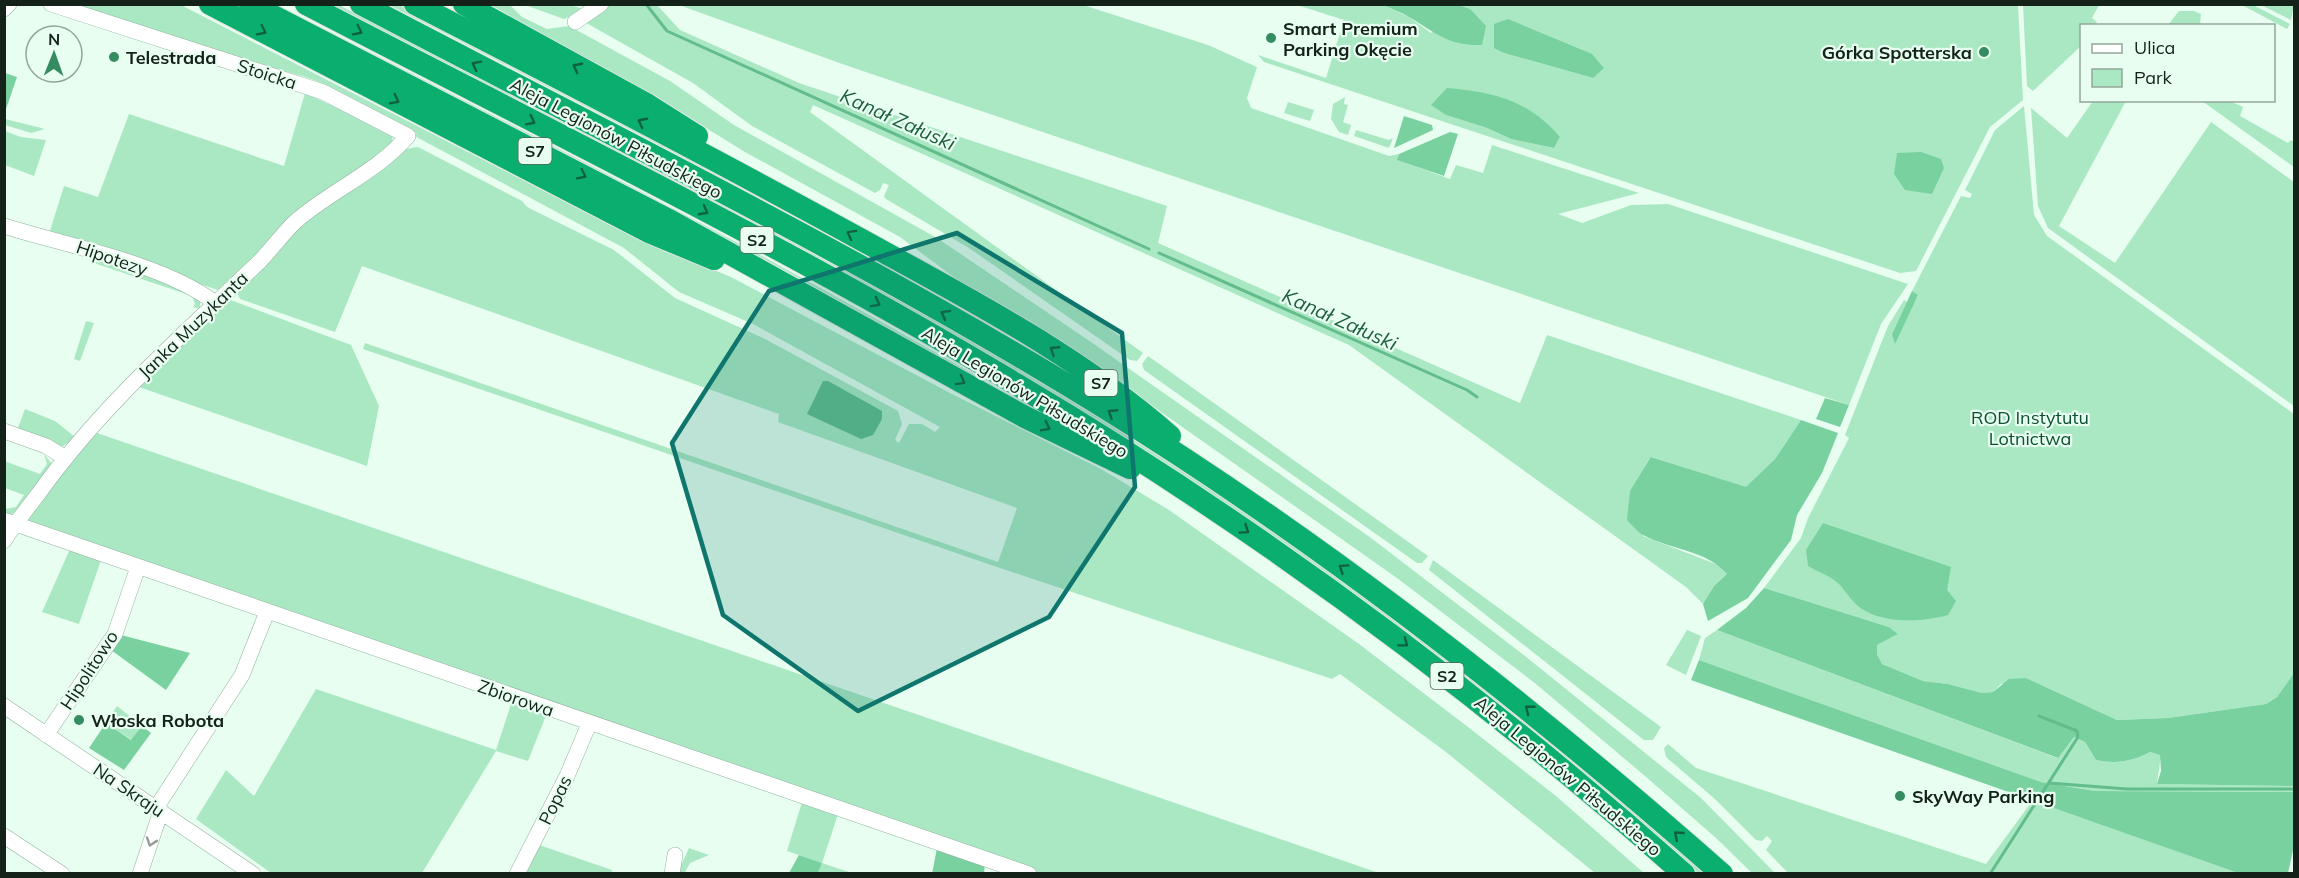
<svg xmlns="http://www.w3.org/2000/svg" width="2299" height="878" font-family="Mulish,sans-serif">
<style>
.green{fill:#aae8c3;fill-rule:evenodd}
.forest{fill:#78d19f}
.water{fill:#63bc8c}
.lines{fill:none;stroke-linecap:round;stroke-linejoin:round}
.stream{stroke:#63bc8c;stroke-width:3}
.minor-casing{stroke:#90b29d;stroke-width:16}
.highway-casing{stroke:#e3e4e4;stroke-width:24}
.minor{stroke:#fff;stroke-width:15}
.highway{stroke:#0aaf6e;stroke-width:22}
.oneway{stroke:#106140}
.oneway2{stroke:#959c98}
.marked{fill:#0f766e;fill-opacity:0.2;stroke:#0f766e;stroke-width:4.5;stroke-linejoin:round}
.poi-dot{fill:#358c60;stroke:#e8fef0;stroke-width:2}
.labels{text-anchor:middle;dominant-baseline:central;stroke-width:4.5;stroke-linejoin:round;paint-order:stroke}
.shield{fill:#e8fef0;stroke:#54645a;stroke-width:1.5}
.shield-label{font-size:16px;font-weight:bold;fill:#14221a}
.poi-label{font-size:18px;font-weight:bold;fill:#14221a;stroke:#e8fef0;text-anchor:start}
.street-label{font-size:18px;fill:#14221a;stroke:#e8fef0}
.park-label{font-size:18px;fill:#0a5132;stroke:#e8fef0}
.water-label{font-size:20px;font-style:italic;fill:#1d5e3e;stroke:#e8fef0}
</style>
<rect width="100%" height="100%" fill="#e8fef0"/>
<path class="green" d="M64,5H181L585,212L641,240L731,277L950,393L1101,469L1169,510L1359,644L1468,727L1556,796L1644,873H1595L1446,752L1340,674L1332,679L997,567L363,349L365,343L998,562L1017,508L778,422L779,414L362,266L335,332L240,299L236,291L308,217L405,149L418,147L522,201L527,207L614,250L675,298L765,339L898,411L902,424L895,440L899,443L909,424H922L935,432L940,427L753,324L679,292L624,248L351,102C321,74 277,72 240,60C181,42 123,23 64,5Z
M267,5H278C538,138 800,269 1051,420Z
M326,5H339L810,250L973,342L1169,460L1325,567L1536,727L1708,873H1698L1274,538Z
M389,5H399L689,154L889,262L1078,377C853,244 621,124 389,5Z
M482,5H510L522,17L547,29L569,26L670,81L734,125L937,238L1088,340L1371,538L1525,656L1701,798L1775,873H1752L1716,838L1645,776L1536,684L1397,578L1087,360L963,284L900,237L745,152L672,107Z
M525,5H570L587,10L564,19Z
M607,5H657L680,30L799,83L1167,206L1158,243L1520,403L1547,335L1801,420L1775,459L1746,488L1652,457L1643,536L1721,566L1727,574L1714,586L1703,604L1686,587L1349,345L813,105L810,112L1143,353L1137,361L1130,360L969,248L886,199L884,196L889,185L883,183L880,190L875,193L752,126L693,83L588,24L585,21Z
M679,5H1083L1208,45L1257,67L1247,98L1251,108L1389,156L1399,154L1398,160L1450,179L1456,165L1483,173L1492,145L1639,193L1558,214L1582,223L1631,205L1668,204L1908,284L1881,324L1849,405L845,65Z
M1297,5H1383L1409,17L1431,33L1470,9L1459,5H2018L2023,100L1990,127L1916,271L1900,273L1264,62L1258,55L1326,78L1344,20ZM1508,19L1593,78L1504,53ZM1446,115L1560,137L1554,148L1511,139L1487,128Z
M2023,5H2099L2092,18L2097,22L2095,25L2082,26L2081,46L2033,91L2027,86Z
M2242,5H2253L2290,24L2287,29Z
M2261,5H2294L2291,20Z
M2179,11H2194L2201,14L2200,25H2168Z
M305,93L393,134L392,145L261,252L218,290L49,234L64,186L98,197L129,114L284,166Z
M1345,97L1344,104L1348,105L1343,122L1351,125L1348,135L1339,132L1331,119L1333,104Z
M2093,101H2126L2059,226L2115,263L2211,122L2294,182V406L2048,228L2038,206L2031,108L2067,138Z
M2202,101H2230L2243,107L2240,116L2288,143L2291,140L2294,142V167Z
M1288,102L1314,110L1310,121L1284,113Z
M2024,106L2034,215L2047,236L2294,414V673L2277,697L2266,704L2168,718L2117,720L2026,678L2001,684L1993,692L1982,693L1948,684L1923,681L1882,664L1877,654V645L1898,634L1889,627L1764,588L1801,538L1808,518L1849,438L1845,435L1888,326L1904,300L1907,302L1892,334L1918,296L1912,291L1961,196L1970,198L1972,194L1965,190L1995,130Z
M5,119L45,129L31,133L5,125Z
M1356,130L1389,140L1393,138L1389,148L1354,136Z
M5,131L21,137L46,140L34,176L5,165Z
M97,256L193,290L200,301V309L193,307L195,304L192,296L94,263Z
M228,299L351,345L379,406L367,466L139,387Z
M86,321L94,323L80,361L74,359Z
M1148,356L1428,556L1422,563H1417L1144,370L1142,364Z
M25,409L55,421L75,437L62,447L18,428Z
M94,432L1379,873H1037L32,526L27,516Z
M44,454L52,464L18,509L12,514L5,515V509L16,507L24,495L5,488L4,461L40,474L47,464Z
M70,549L101,560L79,624L42,612Z
M1433,560L1661,727L1653,740H1644L1429,570Z
M1687,630L1701,636L1686,675L1666,665Z
M1717,630L2057,758L2074,737L2085,742L2096,760C2117,764 2131,762 2150,752L2161,755L2157,784L2294,786V792L2095,791L2041,782L1699,660L1705,638Z
M316,689L496,750L512,701L547,713L528,761L496,751L422,873H271L196,819L226,770L254,796Z
M117,706L142,726L132,740L106,723Z
M1668,744L1696,768L1986,864L2033,800L2238,873H1788L1766,850L1772,841L1767,836L1762,841L1756,840L1716,800L1666,757L1664,748Z
M802,802L838,814L822,863L852,873H818L822,863L787,851Z
M539,845L612,870L611,874H524Z
M689,848L709,855L690,863L685,872L677,874Z"/>
<path class="forest" d="M1383,5H1459L1470,9L1486,26L1482,45C1448,46 1436,33 1409,17C1401,12 1391,9 1383,5Z
M1508,19L1592,54L1604,68L1593,78L1504,53L1494,48V24Z
M5,73L17,77L5,112L4,73Z
M1447,88C1494,92 1528,100 1560,137L1554,148L1511,139L1487,128L1446,115L1431,105Z
M1404,116L1432,125L1433,130L1394,148Z
M1450,132L1458,134L1444,176L1397,160L1399,154Z
M1921,152L1941,159L1944,168L1932,194L1905,190L1894,174L1897,153Z
M1912,291L1918,295L1895,344L1892,334Z
M1825,398L1849,405L1840,427L1816,419Z
M1801,420L1838,433L1822,473L1797,515L1791,540L1748,598L1708,621L1703,604L1714,586L1727,574C1708,551 1670,549 1645,536C1638,533 1632,525 1627,520L1630,491L1651,457L1746,487L1775,459Z
M1823,523L1951,567L1947,590L1956,601L1948,615C1923,622 1885,624 1862,609C1852,602 1847,593 1840,585C1833,577 1818,572 1808,566L1806,550Z
M1764,588L1889,627L1898,634L1877,645V654L1882,664L1923,681L1948,684L1982,693L1993,692L2009,679L2026,678L2117,720L2168,718L2266,704L2277,697L2294,673V786L2157,784L2161,771L2160,755L2150,752C2131,762 2116,764 2096,760L2085,742L2074,737L2058,758L1717,630L1746,608Z
M121,635L190,653L166,690L111,650Z
M1699,660L2041,782L2095,791L2294,792V846L2288,873H2238L1691,680Z
M106,723L131,740L142,726L151,733L124,770L89,748Z
M937,848L985,863L984,873L932,874Z
M799,855L822,863L818,873H789Z"/>
<path class="water" d="M823,381H828L882,411V419L873,435L861,439L807,414Z"/>
<g class="lines">
<path class="stream" d="M646,4L667,31L1149,249
M1159,253L1467,390L1477,397
M2049,783L2127,789H2294
M1990,874L2078,737L2077,731L2039,716"/>
<defs>
<path id="minor" d="M4,9L9,4
M575,22L601,4
M4,226C68,246 161,263 214,302
M4,431L46,446L64,457
M4,520L1029,874
M4,541C14,524 27,509 39,493C101,406 182,336 259,262C272,249 283,233 296,221C332,190 377,172 408,136L323,92L51,4
M4,706L253,874
M46,735L115,634L138,567
M156,808L242,675L267,612
M4,836L62,874
M140,874L161,811
M517,874L567,776L589,724
M672,874L675,855"/>
<path id="highway" d="M210,4L649,232L714,259
M250,4L667,219L1025,417L1130,468
M306,4C544,128 786,246 1016,384C1254,525 1477,690 1684,874
M361,4C610,135 865,259 1105,408C1325,544 1528,703 1722,874
M415,4C565,81 713,158 860,239C967,298 1078,355 1170,436
M464,4L648,105L697,136"/>
</defs>
<use href="#minor" class="minor-casing"/>
<use href="#highway" class="highway-casing"/>
<use href="#minor" class="minor"/>
<use href="#highway" class="highway"/>
</g>
<defs><path id="oneway-chevron" d="M-2-3.5L2.5 0L-2 3.5" fill="none" stroke-width="1.6" stroke-linecap="round" stroke-linejoin="round" transform="scale(1.5)"/></defs>
<g class="oneway">
<use href="#oneway-chevron" transform="translate(262 31) rotate(27)"/>
<use href="#oneway-chevron" transform="translate(358 31) rotate(27)"/>
<use href="#oneway-chevron" transform="translate(476 65) rotate(-153)"/>
<use href="#oneway-chevron" transform="translate(577 67) rotate(-152)"/>
<use href="#oneway-chevron" transform="translate(395 100) rotate(27)"/>
<use href="#oneway-chevron" transform="translate(531 121) rotate(27)"/>
<use href="#oneway-chevron" transform="translate(642 122) rotate(-152)"/>
<use href="#oneway-chevron" transform="translate(582 175) rotate(27)"/>
<use href="#oneway-chevron" transform="translate(704 211) rotate(28)"/>
<use href="#oneway-chevron" transform="translate(851 234) rotate(-151)"/>
<use href="#oneway-chevron" transform="translate(876 303) rotate(29)"/>
<use href="#oneway-chevron" transform="translate(945 314) rotate(-151)"/>
<use href="#oneway-chevron" transform="translate(1054 350) rotate(-147)"/>
<use href="#oneway-chevron" transform="translate(961 381) rotate(29)"/>
<use href="#oneway-chevron" transform="translate(1112 413) rotate(-147)"/>
<use href="#oneway-chevron" transform="translate(1046 427) rotate(27)"/>
<use href="#oneway-chevron" transform="translate(1245 530) rotate(34)"/>
<use href="#oneway-chevron" transform="translate(1343 568) rotate(-145)"/>
<use href="#oneway-chevron" transform="translate(1404 643) rotate(37)"/>
<use href="#oneway-chevron" transform="translate(1529 709) rotate(-142)"/>
<use href="#oneway-chevron" transform="translate(1678 835) rotate(-139)"/>
</g>
<use class="oneway2" href="#oneway-chevron" transform="translate(151 842) rotate(109)"/>
<path class="marked" d="M957,233L1122,333L1135,487L1049,617L858,711L723,615L672,443L769,291Z"/>
<g class="poi-dot">
<circle cx="1271" cy="38" r="6"/>
<circle cx="1984" cy="52" r="6"/>
<circle cx="114" cy="57" r="6"/>
<circle cx="79" cy="720" r="6"/>
<circle cx="1900" cy="796" r="6"/>
</g>
<g class="labels">
<g class="shield">
<rect x="518.5" y="138" width="33" height="26" rx="4.5"/>
<rect x="740.5" y="227" width="33" height="26" rx="4.5"/>
<rect x="1084.5" y="370" width="33" height="26" rx="4.5"/>
<rect x="1430.5" y="663" width="33" height="26" rx="4.5"/>
</g>
<g class="shield-label">
<text x="535" y="151">S7</text>
<text x="757" y="240">S2</text>
<text x="1101" y="383">S7</text>
<text x="1447" y="676">S2</text>
</g>
<g class="poi-label">
<text x="1283" y="28">Smart Premium<tspan x="1283" dy="21">Parking Okęcie</tspan></text>
<text x="1972" y="52" text-anchor="end">Górka Spotterska</text>
<text x="126" y="57">Telestrada</text>
<text x="91" y="720">Włoska Robota</text>
<text x="1912" y="796">SkyWay Parking</text>
</g>
<g class="street-label">
<text transform="translate(267 74) rotate(18)">Stoicka</text>
<text transform="translate(616 138) rotate(28)">Aleja Legionów Piłsudskiego</text>
<text transform="translate(112 258) rotate(19)">Hipotezy</text>
<text transform="translate(193 325) rotate(-44)">Janka Muzykanta</text>
<text transform="translate(1025 392) rotate(31)">Aleja Legionów Piłsudskiego</text>
<text transform="translate(89 670) rotate(-57)">Hipolitowo</text>
<text transform="translate(516 698) rotate(19)">Zbiorowa</text>
<text transform="translate(1568 776) rotate(40)">Aleja Legionów Piłsudskiego</text>
<text transform="translate(129 790) rotate(34)">Na Skraju</text>
<text transform="translate(555 800) rotate(-64)">Popas</text>
</g>
<g class="park-label">
<text x="2030" y="417">ROD Instytutu<tspan x="2030" dy="21">Lotnictwa</tspan></text>
</g>
<g class="water-label">
<text transform="translate(898 119) rotate(24)">Kanał Załuski</text>
<text transform="translate(1340 319) rotate(24)">Kanał Załuski</text>
</g>
</g>
<rect width="2299" height="878" fill="none" stroke="#14221a" stroke-width="12"/>
<rect x="2080" y="24" width="195" height="78" fill="#e8fef0" stroke="#93a69a" stroke-width="1.5"/>
<rect x="2092" y="44" width="30" height="9" fill="#ffffff" stroke="#93a69a" stroke-width="1.5"/>
<text x="2134" y="54" font-size="18" fill="#14221a">Ulica</text>
<rect x="2092" y="69" width="30" height="18" fill="#aae8c3" stroke="#93a69a" stroke-width="1.5"/>
<text x="2134" y="84" font-size="18" fill="#14221a">Park</text>
<g transform="translate(54 54) rotate(1)"><circle r="28" fill="#e8fef0" stroke="#93a69a" stroke-width="1.5"/>
<path d="M0-4.5L10 22L0 15L-10 22Z" fill="#358c60"/>
<text y="-9" font-size="16" font-weight="bold" text-anchor="middle" fill="#14221a">N</text>
</g>
</svg>
